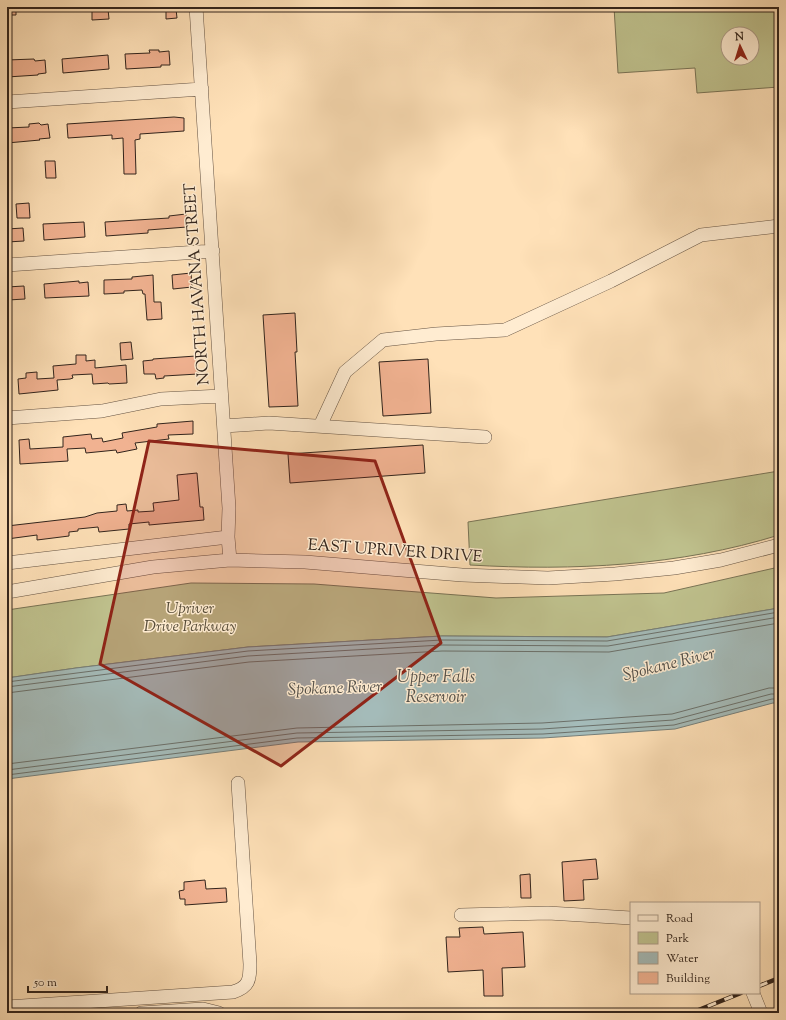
<svg xmlns="http://www.w3.org/2000/svg" width="786" height="1020" font-family="'Sorts Mill Goudy',serif">
<style>
.green{fill:#c0c38f;stroke:#797456;fill-rule:evenodd}
.water{fill:#a4bbb9;stroke:#767f7a}
.lines{fill:none;stroke-linecap:round;stroke-linejoin:round}
.shore{stroke:#6b706a;stroke-width:1}
.building{fill:#f1b291;stroke:#32241c}
.minor-casing{stroke:#655343;stroke-width:14}
.minor{stroke:#ffecd1;stroke-width:13}
.rail-casing{stroke:#32241c;stroke-width:4.5}
.rail{stroke:#ffecd1;stroke-width:3;stroke-dasharray:9;stroke-linecap:butt}
.marked{fill:#8f2418;fill-opacity:0.2;stroke:#8f2418;stroke-width:3;stroke-linejoin:round}
.labels{text-anchor:middle;dominant-baseline:central;stroke-width:3;stroke-linejoin:round;paint-order:stroke}
.street-label{font-size:16px;fill:#32241c;stroke:#ffecd1}
.park-label{font-size:16px;font-style:italic;fill:#564c39;stroke:#ffecd1}
.water-label{font-size:17px;font-style:italic;fill:#54514b;stroke:#ffecd1}
</style>
<rect width="100%" height="100%" fill="#ffe1b8"/>
<filter id="stains"><feTurbulence type="fractalNoise" baseFrequency=".005" numOctaves="4"/><feColorMatrix values="0 0 0 0 .2 0 0 0 0 .09 0 0 0 0 .02 0 0 0 .5 -.17"/></filter>
<radialGradient id="worn" r=".72"><stop offset=".6" stop-color="#630" stop-opacity="0"/><stop offset="1" stop-color="#630" stop-opacity=".3"/></radialGradient>
<path class="green" d="M614,7H779V87L697,93L695,68L618,73ZM728,34H752V58H728Z
M779,471V535C680,566 573,571 470,565L468,522Z
M779,567V608L607,637L442,636L248,647L76,668L7,678V610L191,583L314,584L496,598L664,593Z"/>
<path class="water" d="M779,608V704L773,703L675,729L543,738L298,742L7,779V678L76,668L248,647L442,636L607,637Z"/>
<g class="lines">
<path class="shore" d="M7,682L248,651L442,640L607,641L779,612
M7,687L248,656L442,645L608,646L779,617
M7,693L249,662L442,651L609,652L779,623
M7,764L297,728L542,723L672,714L769,688H779
M7,770L297,733L542,729L673,720L771,694H779
M7,775L297,738L543,734L674,725L772,699H779"/>
</g>
<path class="building" d="M7,7H16V15H7Z
M108,9L109,19L92,20V10Z
M176,9L177,18L166,19V10Z
M149,50H159V52L169,51L170,65H161V67L126,69L125,54L150,53Z
M108,55L109,69L63,73L62,59Z
M34,59L35,61L45,60L46,73L38,74V75L7,77V60Z
M174,117L184,118V131L140,134V139L135,140L136,174H124L123,138L112,139V135L68,138L67,124Z
M39,123L41,125L48,124L50,138L39,139L40,140L7,143V128L29,127V124Z
M45,161H55L56,178H46Z
M29,203L30,218H17L16,204Z
M186,214L187,227L148,230V233L106,236L105,222L169,218V216Z
M84,222L85,237L44,240L43,224Z
M23,228L24,241L7,242V229Z
M191,273L192,287L173,289L172,275Z
M153,275L154,302H161L162,319L147,320L145,294H143L142,290L124,291V293L104,294V280L132,279V277Z
M79,281V283L88,282L89,296L45,298L44,284Z
M24,286L25,299L8,300L7,287Z
M295,313L297,352H295L298,406L269,407L263,315Z
M131,342L133,359L121,360L120,343Z
M76,355H86V361L95,360V368L126,365L127,383L109,384L108,383L93,384L92,374L72,375L73,378L70,379L57,380L58,390L19,394L18,379L26,378V373L37,372V379L54,378L53,366L76,364Z
M196,356L198,374L164,376V378L156,379L155,374H144L143,361L153,360V359Z
M428,359L431,413L383,416L379,362Z
M193,421V434L168,435L169,439L135,443L137,449L117,453L116,450L86,453L85,448L67,449L68,461L20,464L19,440L29,439L30,449L63,447V437L91,434L92,439L102,438L103,442L123,438L122,433L157,427V424Z
M423,445L425,473L290,483L288,454Z
M197,473L200,507H203L204,520L149,525V522L129,524V529L99,532L98,527L78,529V531L69,532V536L37,540V535L7,539V526L85,517L97,513L117,511V505L126,504L127,511L138,510V512L154,511L153,503L179,500L177,475Z
M596,859L598,879L583,880L584,900L564,901L562,862Z
M530,874L531,898H521L520,875Z
M205,880L206,889L226,888L227,902L185,905V899H180L179,891L184,890V882Z
M483,927L484,934L523,932L525,967L502,968L503,996H484L483,970L448,972L446,937H460L459,928Z"/>
<g class="lines">
<defs>
<path id="minor" d="M196,7L229,508L228,537L230,560
M7,102L202,89
M7,265L213,251
M7,418L102,411L161,399L221,396
M224,426L269,423L485,437
M320,426L345,372L383,340L436,334L505,330L611,281L701,235L779,226
M7,563L228,537
M7,592L153,567L230,560L305,562L462,575L548,578L615,574L674,568L721,560L779,545
M461,915L548,913L631,918
M753,993L761,1013
M7,1007L233,992C249,987 250,980 250,964L238,783
M141,1013L203,1009L219,1013"/>
</defs>
<use href="#minor" class="minor-casing"/>
<use href="#minor" class="minor"/>
<defs>
<path id="rail" d="M759,986L779,978
M691,1013L741,993"/>
</defs>
<use href="#rail" class="rail-casing"/>
<use href="#rail" class="rail"/>
</g>
<path class="marked" d="M149,441L375,461L441,643L281,766L100,664Z"/>
<g class="labels">
<g class="street-label">
<text transform="translate(198 284) rotate(-94)">NORTH HAVANA STREET</text>
<text transform="translate(395 552) rotate(4)">EAST UPRIVER DRIVE</text>
</g>
<g class="park-label">
<text x="190" y="609">Upriver<tspan x="190" dy="18">Drive Parkway</tspan></text>
</g>
<g class="water-label">
<text transform="translate(669 665) rotate(-14)">Spokane River</text>
<text x="436" y="678">Upper Falls<tspan x="436" dy="20">Reservoir</tspan></text>
<text transform="translate(335 689) rotate(-2)">Spokane River</text>
</g>
</g>
<rect width="786" height="1020" fill="none" stroke="#ffe1b8" stroke-width="24"/>
<rect x="8" y="8" width="770" height="1004" fill="none" stroke="#32241c" stroke-width="2"/>
<rect x="12" y="12" width="762" height="996" fill="none" stroke="#32241c"/>
<rect x="630" y="902" width="130" height="92" fill="#ffecd1" stroke="#ad9c89"/>
<rect x="638" y="915" width="20" height="6" fill="#ffecd1" stroke="#ad9c89"/>
<text x="666" y="922" font-size="12" fill="#32241c">Road</text>
<rect x="638" y="932" width="20" height="12" fill="#c0c38f" stroke="#ad9c89"/>
<text x="666" y="942" font-size="12" fill="#32241c">Park</text>
<rect x="638" y="952" width="20" height="12" fill="#a4bbb9" stroke="#ad9c89"/>
<text x="666" y="962" font-size="12" fill="#32241c">Water</text>
<rect x="638" y="972" width="20" height="12" fill="#f1b291" stroke="#ad9c89"/>
<text x="666" y="982" font-size="12" fill="#32241c">Building</text>
<g transform="translate(740 46) rotate(356)"><circle r="19" fill="#ffecd1" stroke="#ad9c89"/>
<path d="M0-3L7 15L0 10L-7 15Z" fill="#8f2418"/>
<text y="-6" font-size="11" font-weight="bold" text-anchor="middle" fill="#32241c">N</text>
</g>
<path d="M28 986v6h79v-6" fill="none" stroke="#32241c" stroke-width="2"/>
<text x="34" y="986" font-size="12" fill="#32241c" stroke="#ffecd1" stroke-width="3" paint-order="stroke">50 m</text>
<rect width="100%" height="100%" filter="url(#stains)"/>
<rect width="100%" height="100%" fill="url(#worn)"/>
</svg>
